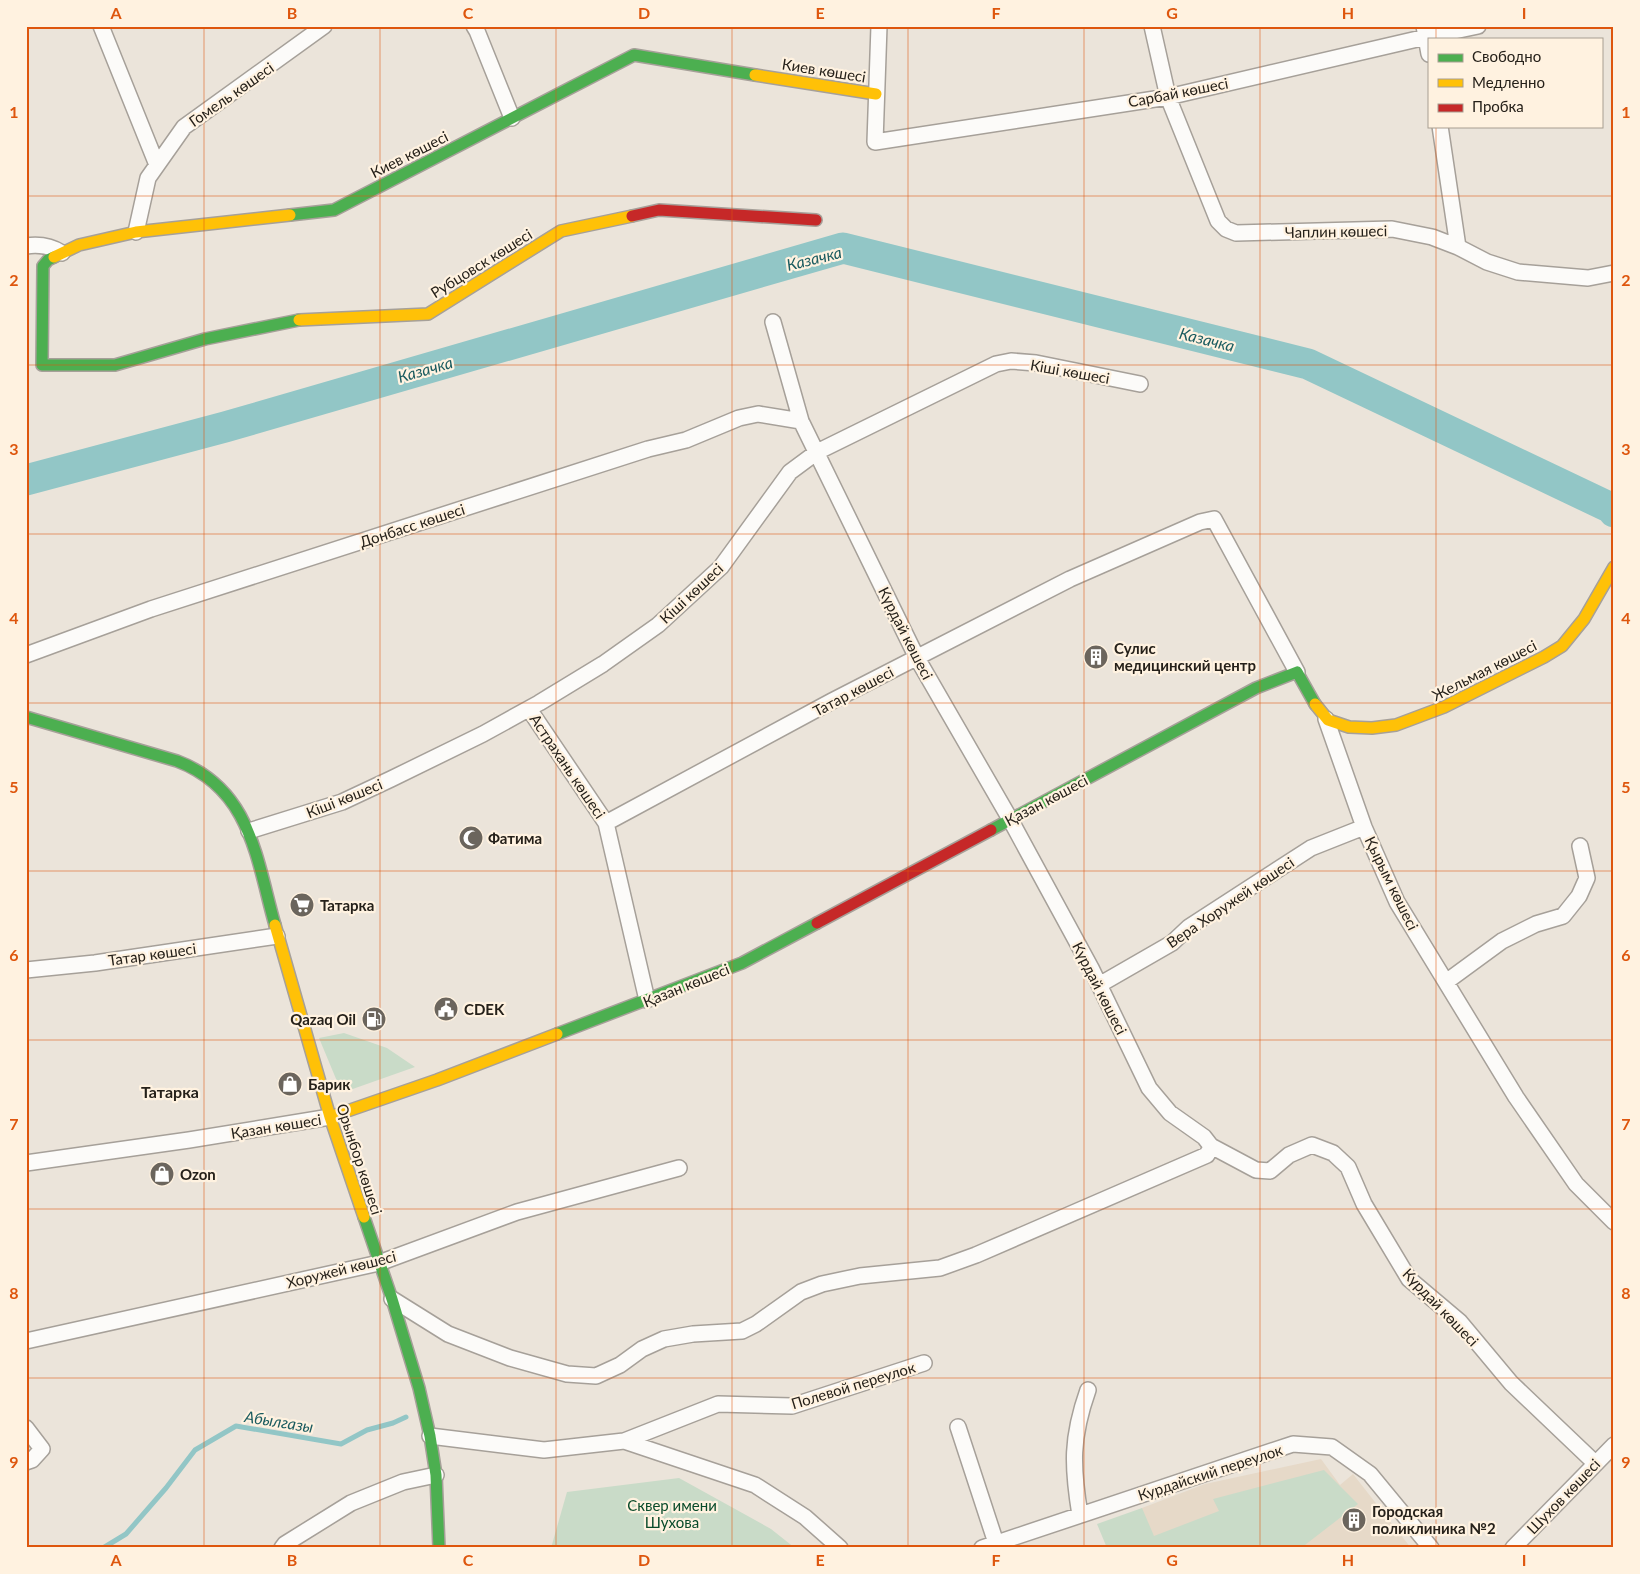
<svg xmlns="http://www.w3.org/2000/svg" width="1640" height="1574" font-family="Lato,sans-serif">
<style>
.built{fill:#e6d9c8}
.green{fill:#c9dbc8}
.lines{fill:none;stroke-linecap:round;stroke-linejoin:round}
.stream{stroke:#92c6c6;stroke-width:5}
.river{stroke:#92c6c6;stroke-width:31}
.street-casing{stroke:#a6a099;stroke-width:18}
.fast-casing{stroke:#a6a099;stroke-width:14}
.slow-casing{stroke:#a6a099;stroke-width:14}
.jam-casing{stroke:#a6a099;stroke-width:14}
.street{stroke:#fcfbf9;stroke-width:15}
.fast{stroke:#4caf50;stroke-width:11}
.slow{stroke:#ffc107;stroke-width:11}
.jam{stroke:#c62828;stroke-width:11}
.grid{fill:none;stroke:#de560d;stroke-width:1;stroke-opacity:0.55}
.labels{text-anchor:middle;dominant-baseline:central;stroke-width:4.5;stroke-linejoin:round;paint-order:stroke}
.street-label{font-size:15px;fill:#26211a;stroke:#fff2e0}
.poi-label{font-size:15px;font-weight:bold;fill:#26211a;stroke:#fff2e0;text-anchor:start}
.park-label{font-size:15px;fill:#094b2a;stroke:#fff2e0}
.water-label{font-size:16px;font-style:italic;fill:#1a5b5f;stroke:#fff2e0}
.neighbourhood-label{font-size:16px;font-weight:bold;fill:#26211a;stroke:#fff2e0}
.neatline{fill:none;stroke:#de560d;stroke-width:2}
.grid-label{font-size:16px;text-anchor:middle;font-weight:bold;fill:#de560d}
</style>
<rect width="100%" height="100%" fill="#ebe4da"/>
<path class="built" d="M1321,1459L1340,1485L1353,1474L1411,1548H1116L1112,1537L1142,1508L1205,1484Z"/>
<path class="green" d="M344,1033L387,1048L415,1067L347,1091L339,1086L319,1038Z
M1324,1470L1358,1504L1301,1548H1107L1097,1524L1142,1508L1154,1536L1219,1511L1213,1499Z
M679,1478L771,1529L795,1548H551L567,1492Z"/>
<g class="lines">
<path class="stream" d="M103,1548L126,1534L166,1488L195,1450L236,1426L341,1444L367,1430L393,1423L406,1417"/>
<path class="river" d="M26,480L225,427L843,248L1308,364L1611,508L1614,512"/>
<defs>
<path id="street" d="M101,26L157,165
M474,26L477,31L512,118
M879,26L875,142L1168,97L1426,37L1478,26
M1152,26L1168,97L1218,221L1226,229L1236,233L1392,229L1432,237L1458,247L1487,262L1518,272L1588,278L1614,273
M1424,26L1429,54
M1440,126L1458,247
M136,232L148,178L184,127L324,26
M26,246C39,244 51,246 62,253
M773,322L801,421L917,658L1010,819L1091,968L1149,1088L1170,1113L1204,1137L1211,1146L1256,1170L1270,1171L1289,1155L1312,1145L1333,1153L1348,1167L1364,1204L1409,1279L1460,1322L1511,1383L1595,1463
M26,655L151,609L648,449L686,440L739,418L758,414L801,421
M529,709L606,823L647,1000
M1326,719L1364,827L1397,902L1516,1097L1576,1184L1614,1222
M606,823L832,701L1070,579L1200,522L1214,519L1297,672
M249,831L342,802L391,779L483,734L539,703L603,664L658,625L721,567L790,472L817,452L996,364L1011,361L1036,363L1140,384
M26,970L95,963L277,936
M1446,982L1502,941L1536,924L1563,916L1579,896L1587,878L1580,846
M1099,985L1172,943L1189,927L1311,848L1364,827
M26,1163L189,1140L330,1117
M392,1299L448,1334L510,1358L567,1374L596,1376L620,1365L642,1349L664,1339L693,1334L742,1331L756,1324L801,1292L822,1284L860,1276L940,1268L976,1255L1207,1155L1211,1146
M26,1341L379,1263L517,1212L679,1168
M958,1427L996,1543
M26,1428L42,1449L32,1460L26,1462
M430,1436L544,1450L624,1441L718,1404L792,1406L924,1363
M624,1441L755,1485L805,1517L840,1548
M1080,1515C1072,1466 1071,1438 1088,1390
M282,1548L285,1544L351,1503L403,1482L436,1475
M982,1548L1293,1444L1332,1447L1370,1474L1431,1548
M1513,1548L1614,1445"/>
<path id="fast" d="M290,215L334,210L634,55L755,75
M54,257L48,260L43,266L42,365H115L205,339L299,320
M26,717L177,761C251,789 256,858 275,925
M991,830L1256,688L1297,672L1315,704
M557,1034L742,963L817,923
M364,1217L392,1299L419,1388L430,1436L436,1475L439,1548"/>
<path id="slow" d="M755,75L876,94
M54,257L79,245L136,232L290,215
M299,320L428,314L561,231L632,216
M1315,704L1328,720L1349,727L1372,728L1396,725L1444,707L1544,657L1562,646L1584,619L1614,567
M275,925L330,1117L364,1217
M330,1117L437,1080L557,1034"/>
<path id="jam" d="M632,216L659,210L816,220
M817,923L991,830"/>
</defs>
<use href="#street" class="street-casing"/>
<use href="#fast" class="fast-casing"/>
<use href="#slow" class="slow-casing"/>
<use href="#jam" class="jam-casing"/>
<use href="#street" class="street"/>
<use href="#fast" class="fast"/>
<use href="#slow" class="slow"/>
<use href="#jam" class="jam"/>
</g>
<path class="grid" d="M204,26V1548M380,26V1548M556,26V1548M732,26V1548M908,26V1548M1084,26V1548M1260,26V1548M1436,26V39M1436,126V1548M26,196H1614M26,365H1614M26,534H1614M26,703H1614M26,871H1614M26,1040H1614M26,1209H1614M26,1378H1614"/>
<defs>
<symbol id="building-disc" viewBox="-11 -11 22 22"><circle r="9.5" fill="#6b655d" stroke="#fff2e0"/><path d="M-4-6H4V6H1V3H-1V6H-4ZM-2.5-4.3h1.7v1.8h-1.7ZM.8-4.3h1.7v1.8H.8ZM-2.5-1h1.7V.8h-1.7ZM.8-1h1.7V.8H.8Z" fill="#fff"/></symbol>
<symbol id="mosque-disc" viewBox="-11 -11 22 22"><circle r="9.5" fill="#6b655d" stroke="#fff2e0"/><path d="M3.5-4.9A6 6 0 1 0 3.5 4.9A5 5 0 1 1 3.5-4.9Z" fill="#fff"/></symbol>
<symbol id="supermarket-disc" viewBox="-11 -11 22 22"><circle r="9.5" fill="#6b655d" stroke="#fff2e0"/><path d="M-6-5.5h2.5l.6 2H6L4.5 2H-2.5L-4.4-4H-6ZM-1.5 3.2a1.3 1.3 0 1 0 .1 0ZM3 3.2a1.3 1.3 0 1 0 .1 0Z" fill="#fff"/></symbol>
<symbol id="civic-disc" viewBox="-11 -11 22 22"><circle r="9.5" fill="#6b655d" stroke="#fff2e0"/><path d="M-.6-6.5H3V-4.5H.6V-3L4-1V1h2V6H-6V1h2V-1L-.6-3ZM-1.2 2.5V6h2.4V2.5Z" fill="#fff"/></symbol>
<symbol id="fuel-disc" viewBox="-11 -11 22 22"><circle r="9.5" fill="#6b655d" stroke="#fff2e0"/><path d="M-5.5-6h7V0h2V4h1.3V-2.5L3-4.5l.8-.8L6-3V5H2.5V1h-1V6h-7ZM-4.2-4.7v3.2H.2V-4.7Z" fill="#fff"/></symbol>
<symbol id="shop-disc" viewBox="-11 -11 22 22"><circle r="9.5" fill="#6b655d" stroke="#fff2e0"/><path d="M-5-2.5h2.3a2.7 3.5 0 0 1 5.4 0H5L5.5 6h-11ZM-1.5-2.5h3a1.5 2.3 0 0 0-3 0Z" fill="#fff"/></symbol>
</defs>
<g fill-rule="evenodd">
<use href="#building-disc" x="1082" y="643" width="28" height="28"/>
<use href="#mosque-disc" x="457" y="824" width="28" height="28"/>
<use href="#supermarket-disc" x="288" y="891" width="28" height="28"/>
<use href="#civic-disc" x="432" y="995" width="28" height="28"/>
<use href="#fuel-disc" x="360" y="1005" width="28" height="28"/>
<use href="#shop-disc" x="276" y="1070" width="28" height="28"/>
<use href="#shop-disc" x="148" y="1160" width="28" height="28"/>
<use href="#building-disc" x="1340" y="1506" width="28" height="28"/>
</g>
<g class="labels">
<g class="street-label">
<text transform="translate(824 70) rotate(9)">Киев көшесі</text>
<text transform="translate(1178 92) rotate(-11)">Сарбай көшесі</text>
<text transform="translate(231 94) rotate(-35)">Гомель көшесі</text>
<text transform="translate(409 154) rotate(-27)">Киев көшесі</text>
<text transform="translate(1336 231) rotate(-1)">Чаплин көшесі</text>
<text transform="translate(481 263) rotate(-32)">Рубцовск көшесі</text>
<text transform="translate(1070 371) rotate(10)">Кіші көшесі</text>
<text transform="translate(412 525) rotate(-18)">Донбасс көшесі</text>
<text transform="translate(691 593) rotate(-43)">Кіші көшесі</text>
<text transform="translate(906 633) rotate(63)">Күрдай көшесі</text>
<text transform="translate(1484 670) rotate(-27)">Жельмая көшесі</text>
<text transform="translate(853 691) rotate(-28)">Татар көшесі</text>
<text transform="translate(568 766) rotate(56)">Астрахань көшесі</text>
<text transform="translate(344 798) rotate(-22)">Кіші көшесі</text>
<text transform="translate(1046 800) rotate(-28)">Қазан көшесі</text>
<text transform="translate(1392 883) rotate(64)">Қырым көшесі</text>
<text transform="translate(1230 902) rotate(-34)">Вера Хоружей көшесі</text>
<text transform="translate(152 954) rotate(-8)">Татар көшесі</text>
<text transform="translate(686 985) rotate(-22)">Қазан көшесі</text>
<text transform="translate(1100 988) rotate(63)">Күрдай көшесі</text>
<text transform="translate(276 1126) rotate(-9)">Қазан көшесі</text>
<text transform="translate(360 1159) rotate(72)">Орынбор көшесі</text>
<text transform="translate(341 1269) rotate(-14)">Хоружей көшесі</text>
<text transform="translate(1441 1307) rotate(46)">Күрдай көшесі</text>
<text transform="translate(853 1385) rotate(-17)">Полевой переулок</text>
<text transform="translate(1210 1472) rotate(-18)">Курдайский переулок</text>
<text transform="translate(1563 1496) rotate(-46)">Шухов көшесі</text>
</g>
<g class="poi-label">
<text x="1114" y="648">Сулис<tspan x="1114" dy="17">медицинский центр</tspan></text>
<text x="488" y="838">Фатима</text>
<text x="320" y="905">Татарка</text>
<text x="464" y="1009">CDEK</text>
<text x="356" y="1019" text-anchor="end">Qazaq Oil</text>
<text x="308" y="1084">Барик</text>
<text x="180" y="1174">Ozon</text>
<text x="1372" y="1511">Городская<tspan x="1372" dy="17">поликлиника №2</tspan></text>
</g>
<g class="park-label">
<text x="672" y="1505">Сквер имени<tspan x="672" dy="17">Шухова</tspan></text>
</g>
<g class="water-label">
<text transform="translate(814 258) rotate(-14)">Казачка</text>
<text transform="translate(1207 339) rotate(14)">Казачка</text>
<text transform="translate(425 369) rotate(-16)">Казачка</text>
<text transform="translate(279 1421) rotate(9)">Абылгазы</text>
</g>
<g class="neighbourhood-label">
<text x="170" y="1091">Татарка</text>
</g>
</g>
<rect width="1640" height="1574" fill="none" stroke="#fff2e0" stroke-width="55"/>
<rect x="1428" y="38" width="175" height="90" fill="#fff2e0" stroke="#a89e91"/>
<rect x="1438" y="54" width="25" height="8" fill="#4caf50" stroke="#a89e91"/>
<text x="1472" y="62" font-size="15" fill="#26211a">Свободно</text>
<rect x="1438" y="79" width="25" height="8" fill="#ffc107" stroke="#a89e91"/>
<text x="1472" y="88" font-size="15" fill="#26211a">Медленно</text>
<rect x="1438" y="104" width="25" height="8" fill="#c62828" stroke="#a89e91"/>
<text x="1472" y="112" font-size="15" fill="#26211a">Пробка</text>
<rect x="28" y="28" width="1584" height="1518" class="neatline"/>
<g class="grid-label">
<text x="116" y="19">A</text>
<text x="292" y="19">B</text>
<text x="468" y="19">C</text>
<text x="644" y="19">D</text>
<text x="820" y="19">E</text>
<text x="996" y="19">F</text>
<text x="1172" y="19">G</text>
<text x="1348" y="19">H</text>
<text x="1524" y="19">I</text>
<text x="14" y="118">1</text>
<text x="1626" y="118">1</text>
<text x="14" y="286">2</text>
<text x="1626" y="286">2</text>
<text x="14" y="455">3</text>
<text x="1626" y="455">3</text>
<text x="14" y="624">4</text>
<text x="1626" y="624">4</text>
<text x="14" y="793">5</text>
<text x="1626" y="793">5</text>
<text x="14" y="961">6</text>
<text x="1626" y="961">6</text>
<text x="14" y="1130">7</text>
<text x="1626" y="1130">7</text>
<text x="14" y="1299">8</text>
<text x="1626" y="1299">8</text>
<text x="14" y="1468">9</text>
<text x="1626" y="1468">9</text>
<text x="116" y="1566">A</text>
<text x="292" y="1566">B</text>
<text x="468" y="1566">C</text>
<text x="644" y="1566">D</text>
<text x="820" y="1566">E</text>
<text x="996" y="1566">F</text>
<text x="1172" y="1566">G</text>
<text x="1348" y="1566">H</text>
<text x="1524" y="1566">I</text>
</g>
</svg>
